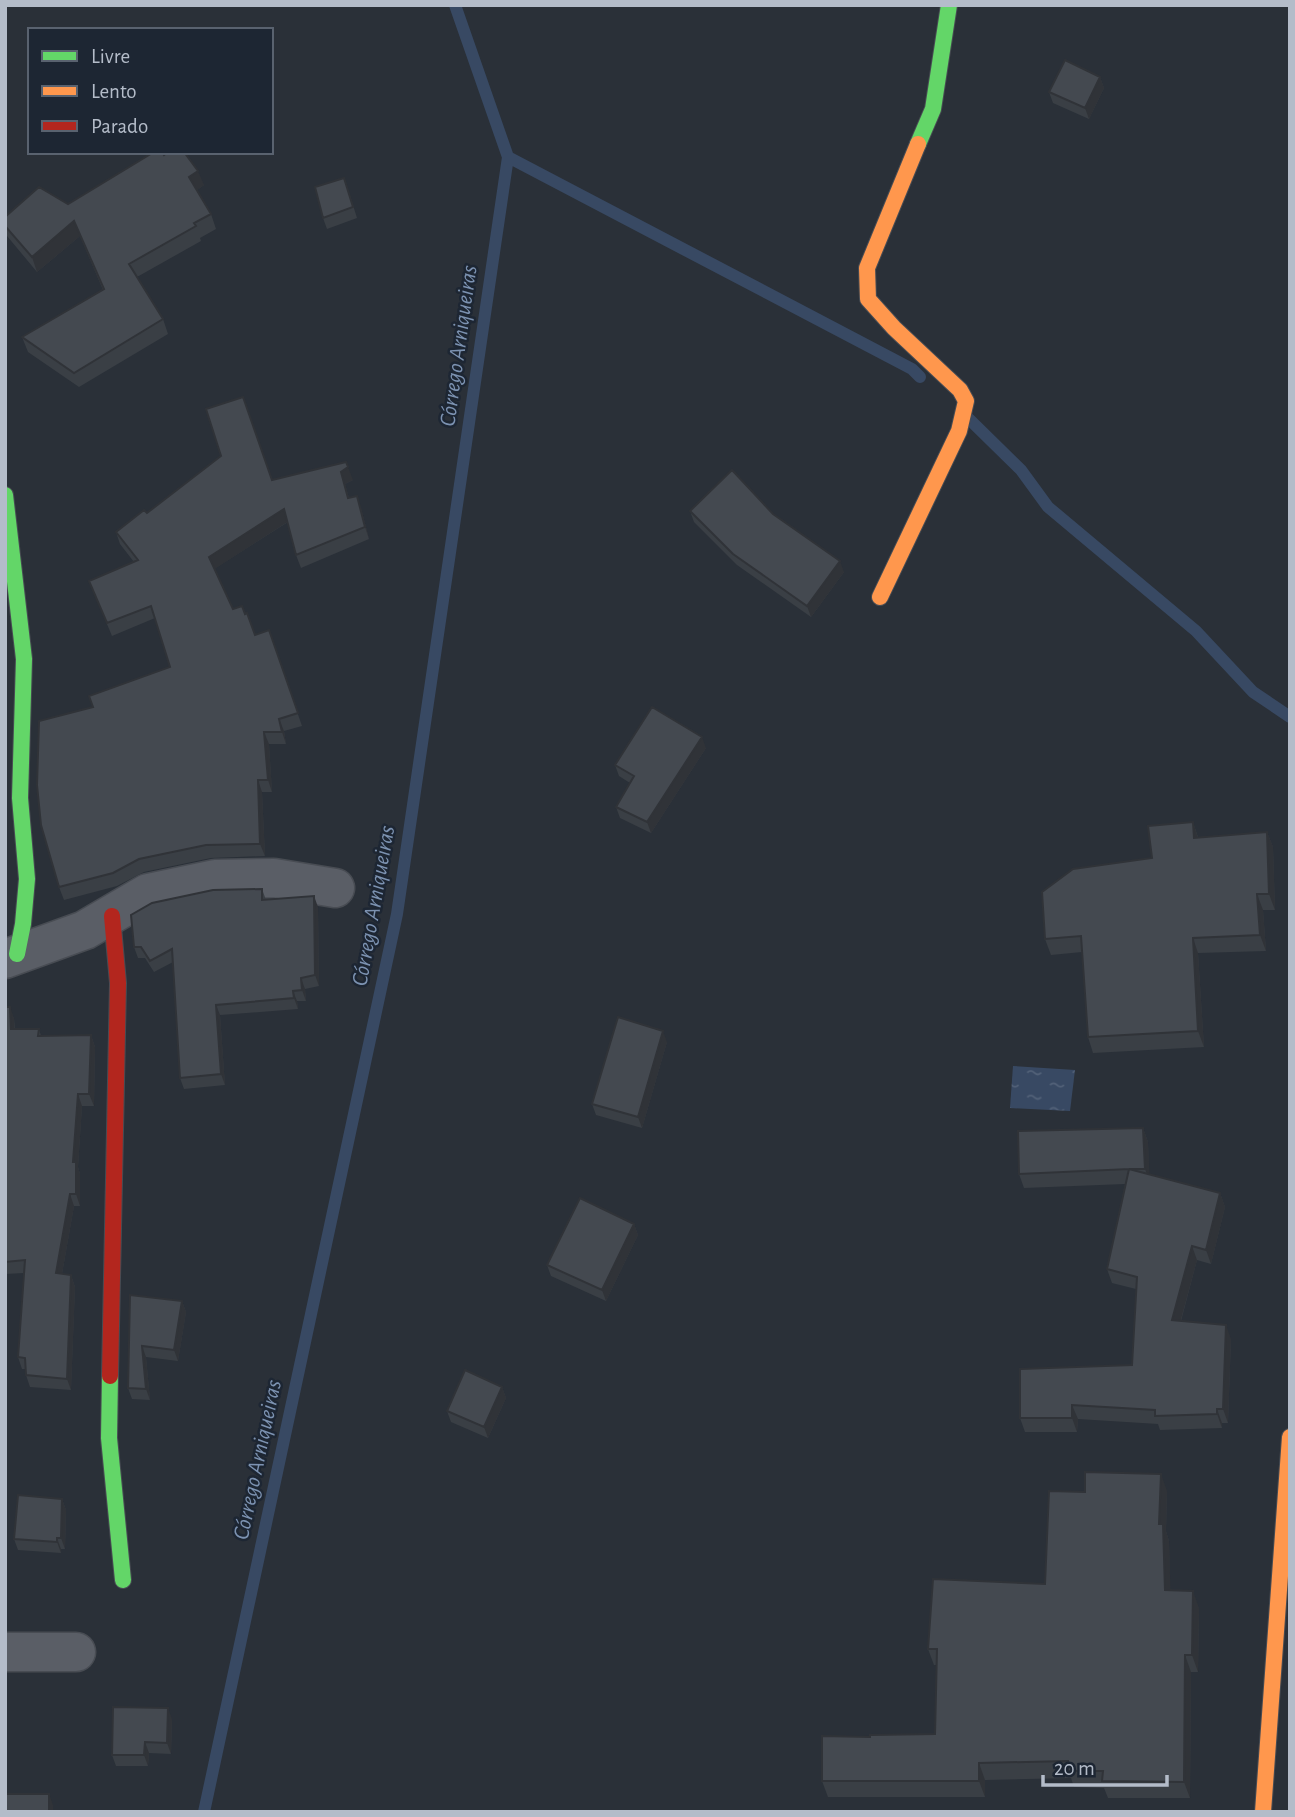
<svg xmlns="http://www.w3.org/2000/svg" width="1295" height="1817" font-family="'Alegreya Sans',sans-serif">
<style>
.water{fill:url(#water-ripples)}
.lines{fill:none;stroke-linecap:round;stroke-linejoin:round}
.stream{stroke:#384963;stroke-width:12}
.street-casing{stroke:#484c53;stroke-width:41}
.fast-casing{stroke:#484c53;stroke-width:18}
.slow-casing{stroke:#484c53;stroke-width:18}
.jam-casing{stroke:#484c53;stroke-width:18}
.street{stroke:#5a5e66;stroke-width:38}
.fast{stroke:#63d668;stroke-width:16}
.slow{stroke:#ff974d;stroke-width:16}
.jam{stroke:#b3261e;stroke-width:16}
.wall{fill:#3a3f45}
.shaded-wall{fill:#303338}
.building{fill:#444950;stroke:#303338;stroke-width:2}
.labels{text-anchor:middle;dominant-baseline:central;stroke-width:5;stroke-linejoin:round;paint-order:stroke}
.water-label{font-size:23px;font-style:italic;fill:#7c92b1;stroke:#1d2633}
</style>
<defs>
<pattern id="water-ripples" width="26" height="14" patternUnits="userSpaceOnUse" patternTransform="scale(1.75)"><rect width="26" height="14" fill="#384963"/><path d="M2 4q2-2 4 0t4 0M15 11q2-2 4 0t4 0" fill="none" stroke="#526178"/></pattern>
</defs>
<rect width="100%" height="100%" fill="#2a3038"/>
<path class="water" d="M1013,1066L1075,1070L1070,1111L1010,1108Z"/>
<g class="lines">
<path class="stream" d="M508,157L912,369L920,377
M968,418L1021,470L1048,507L1196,631L1253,692L1290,717
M204,1812L397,914L508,157L455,5"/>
<defs>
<path id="street" d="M5,959L85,930L148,893L215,879L274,878L335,888
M5,1652H76"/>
<path id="fast" d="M918,144L933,109L949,5
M5,495L24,659L20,798L27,879L23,924L17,954
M110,1376L109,1438L123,1580"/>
<path id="slow" d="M880,597L959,431L966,401L960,390L894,328L868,299L867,268L918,144
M1263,1812L1290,1437"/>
<path id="jam" d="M110,1376L118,983L112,916"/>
</defs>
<use href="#street" class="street-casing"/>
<use href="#fast" class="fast-casing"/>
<use href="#slow" class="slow-casing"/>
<use href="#jam" class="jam-casing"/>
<use href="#street" class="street"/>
<use href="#fast" class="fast"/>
<use href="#slow" class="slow"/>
<use href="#jam" class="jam"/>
</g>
<path class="wall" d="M1100,77L1104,88L1089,119L1053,103L1049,92Z
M164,155L204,185L197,190L211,214L216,229L200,238L201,241L137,277L163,319L168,334L79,387L28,352L22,337L103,290L80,236L37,272L7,236L5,232V217L68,204Z
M348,189L357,218L327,229L323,218Z
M273,480H353L345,484L349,498L361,508L369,539L301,568L296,555L288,522L214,569L233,609L245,614L255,635L269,630L302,726L284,731L286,744H269L272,792H262L265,856L211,858L144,872L117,886L64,900L59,887L93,707L170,667L155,618L112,636L89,581L134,562L120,544L116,532L147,513Z
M690,511L844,572L811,617L737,565L694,522Z
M706,748L651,833L620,818L616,807L630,783L619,776L615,765Z
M1193,822L1198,837L1267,832L1273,847L1275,910H1263L1266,951L1198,953L1204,1047L1093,1053L1088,1037L1082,952L1051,955L1045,939L1152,858Z
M262,889L266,900L318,907L319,986L305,989L306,1001H297L298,1009L220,1015L225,1085L184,1089L180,1078L173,962L154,972L145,958H138L134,947Z
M5,1007L14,1018L15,1029H39L41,1036L91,1035L95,1047L94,1106H82L78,1167L80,1174V1206H74L62,1274L71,1275L75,1287L71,1390L30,1387L26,1375L25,1369H22L18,1357L24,1273L5,1274Z
M667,1042L642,1128L596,1115L592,1104Z
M1143,1128L1148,1142L1149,1175L1220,1193L1225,1207L1211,1264L1197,1260L1181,1321L1231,1339L1228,1423H1222V1428L1160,1430L1158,1424L1078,1419L1077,1432H1025L1020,1418L1132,1365L1136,1289L1112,1283L1107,1269L1125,1184L1024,1188L1019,1174Z
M634,1224L638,1235L606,1301L551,1276L547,1265Z
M130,1295L182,1301L186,1312L178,1361L146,1357L150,1400L132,1399L128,1388Z
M502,1387L506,1398L488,1438L451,1422L447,1411Z
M1167,1491L1166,1531L1169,1541L1170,1591L1199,1608L1198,1672H1191L1190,1798H1108L1104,1788L1074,1787L1071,1778L985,1780V1797H828L822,1781L870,1737L935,1734L936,1665H934L928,1649L1045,1584L1085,1492Z
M62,1499L66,1510L65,1549H61V1553L18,1550L14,1539Z
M172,1719L171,1754L149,1753L148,1766H116L112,1755Z"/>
<path class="shaded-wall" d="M1100,77L1104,88L1089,119L1085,108Z
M198,171L204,185L195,192L189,177Z
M74,221L80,236L37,272L32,257Z
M348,467L353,480L345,484L352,511L341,472Z
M357,496L361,508L369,539L365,527Z
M284,509L289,521L213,570L209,557Z
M840,561L844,572L811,617L807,606Z
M279,719L284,731L286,744L282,732Z
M264,732L269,744L272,792L268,780Z
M702,737L706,748L651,833L647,822Z
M258,780L262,792L265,856L260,844Z
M1193,822L1198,838H1194Z
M1267,832L1273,847L1275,910L1269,894Z
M1257,894L1263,910L1266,951L1260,935Z
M314,896L318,907L319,986L315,975Z
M1193,938L1198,953L1204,1047L1198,1031Z
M301,978L305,989L306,1001L302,990Z
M293,991L297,1001L298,1009L294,998Z
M216,1005L220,1015L225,1085L221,1074Z
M10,1007L14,1018L15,1040L11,1029Z
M663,1031L667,1042L642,1128L638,1117Z
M91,1035L95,1047L94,1106L89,1094Z
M78,1094L82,1106L78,1167L80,1174V1206L76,1194L73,1162Z
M1143,1128L1148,1142L1150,1183L1145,1169Z
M1220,1193L1225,1207L1211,1264L1206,1250Z
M70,1194L74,1206L60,1285L56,1273Z
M634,1224L638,1235L606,1301L602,1290Z
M1192,1246L1197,1260L1177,1334L1172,1320Z
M71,1275L75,1287L71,1390L67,1379Z
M182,1301L186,1312L178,1361L174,1350Z
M1226,1325L1231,1339L1228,1423L1223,1409Z
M142,1346L146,1357L150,1400L146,1389Z
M502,1387L506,1398L488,1438L484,1427Z
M1072,1405L1078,1419L1077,1432L1072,1418Z
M1217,1409L1222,1423V1428L1217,1414Z
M1161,1474L1167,1491L1166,1531L1169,1541L1171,1607L1165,1590L1159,1524Z
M62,1499L66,1510L65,1549L61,1538Z
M57,1538L61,1549V1553L57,1542Z
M1193,1591L1199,1608L1198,1672L1192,1655Z
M1185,1655L1191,1672L1190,1798L1184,1782Z
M168,1708L172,1719L171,1754L167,1743Z
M145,1742L149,1753L148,1766L144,1755Z
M979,1763L985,1780V1797L979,1781Z
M49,1794L53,1805V1812H49Z"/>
<path class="building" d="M1065,60L1100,77L1085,108L1049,92Z
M154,152H162L164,155L168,152H184L198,171L189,177L211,214L194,223L196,226L129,264L163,319L74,373L22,337L104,289L74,221L32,257L5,226V217L39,187L68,204Z
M344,178L353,207L323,218L315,187Z
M243,397L272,480L346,462L348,467L341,472L348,498L357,496L365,527L296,555L284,509L209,557L233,609L242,606L245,614L247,613L255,635L269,630L298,713L279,719L282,732H264L268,780H258L260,844L206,845L139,859L113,873L59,887L41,825L37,785L39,721L93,707L89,696L170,667L151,606L107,623L89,581L138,560L116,532L144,510L147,513L221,456L206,409Z
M732,470L773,514L840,561L807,606L733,554L690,511Z
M652,707L702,737L647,822L616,807L634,776L615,765Z
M1193,822L1194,838L1267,832L1269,894H1257L1260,935L1193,938L1198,1031L1088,1037L1081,936L1045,939L1042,892L1073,869L1152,858L1148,826Z
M262,889V900L314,896L315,975L301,978L302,990L293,991L294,998L216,1005L221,1074L180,1078L172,949L150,961L141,947H134L131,915L152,903L213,890Z
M5,1007H10L11,1029H39L38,1036L91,1035L89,1094H78L73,1162H76V1194H70L56,1273L71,1275L67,1379L26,1375L25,1358L18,1357L25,1260L5,1262Z
M618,1017L663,1031L638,1117L592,1104Z
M1143,1128L1145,1169H1129L1220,1193L1206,1250L1192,1246L1172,1320L1226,1325L1223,1409H1217V1414L1155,1416V1410L1072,1405V1418H1020V1369L1132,1365L1137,1277L1107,1269L1129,1169L1019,1174L1018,1131Z
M580,1198L634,1224L602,1290L547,1265Z
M130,1295L182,1301L174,1350L142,1346L146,1389L128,1388Z
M465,1370L502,1387L484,1427L447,1411Z
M1085,1472L1161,1474L1159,1524H1163L1165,1590L1193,1591L1192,1655H1185L1184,1782L1102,1781L1103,1771H1068V1761L979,1763V1781H822V1736L870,1737V1735L935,1734L937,1649H928L933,1579L1045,1584L1049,1491L1085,1492Z
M18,1495L62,1499L61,1538H57V1542L14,1539Z
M113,1707L168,1708L167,1743L145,1742L144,1755H112Z
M5,1794H49V1812H5Z"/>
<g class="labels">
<g class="water-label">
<text transform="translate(459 346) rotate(-82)">Córrego Arniqueiras</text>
<text transform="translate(374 906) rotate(-80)">Córrego Arniqueiras</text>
<text transform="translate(258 1460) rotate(-78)">Córrego Arniqueiras</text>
</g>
</g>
<rect width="1295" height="1817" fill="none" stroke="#b4bcc9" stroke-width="14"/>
<rect x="28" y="28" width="245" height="126" fill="#1d2633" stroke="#59626f" stroke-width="2"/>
<rect x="42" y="51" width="35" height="10" fill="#63d668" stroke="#59626f" stroke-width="2"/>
<text x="91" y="63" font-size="21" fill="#b4bcc9">Livre</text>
<rect x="42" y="86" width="35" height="10" fill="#ff974d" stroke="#59626f" stroke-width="2"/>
<text x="91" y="98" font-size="21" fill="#b4bcc9">Lento</text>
<rect x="42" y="121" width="35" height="10" fill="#b3261e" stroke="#59626f" stroke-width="2"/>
<text x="91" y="133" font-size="21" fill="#b4bcc9">Parado</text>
<path d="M1043 1775v10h124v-10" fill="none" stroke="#b4bcc9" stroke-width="3.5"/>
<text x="1054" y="1775" font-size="21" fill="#b4bcc9" stroke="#1d2633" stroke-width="5" paint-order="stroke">20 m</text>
</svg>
